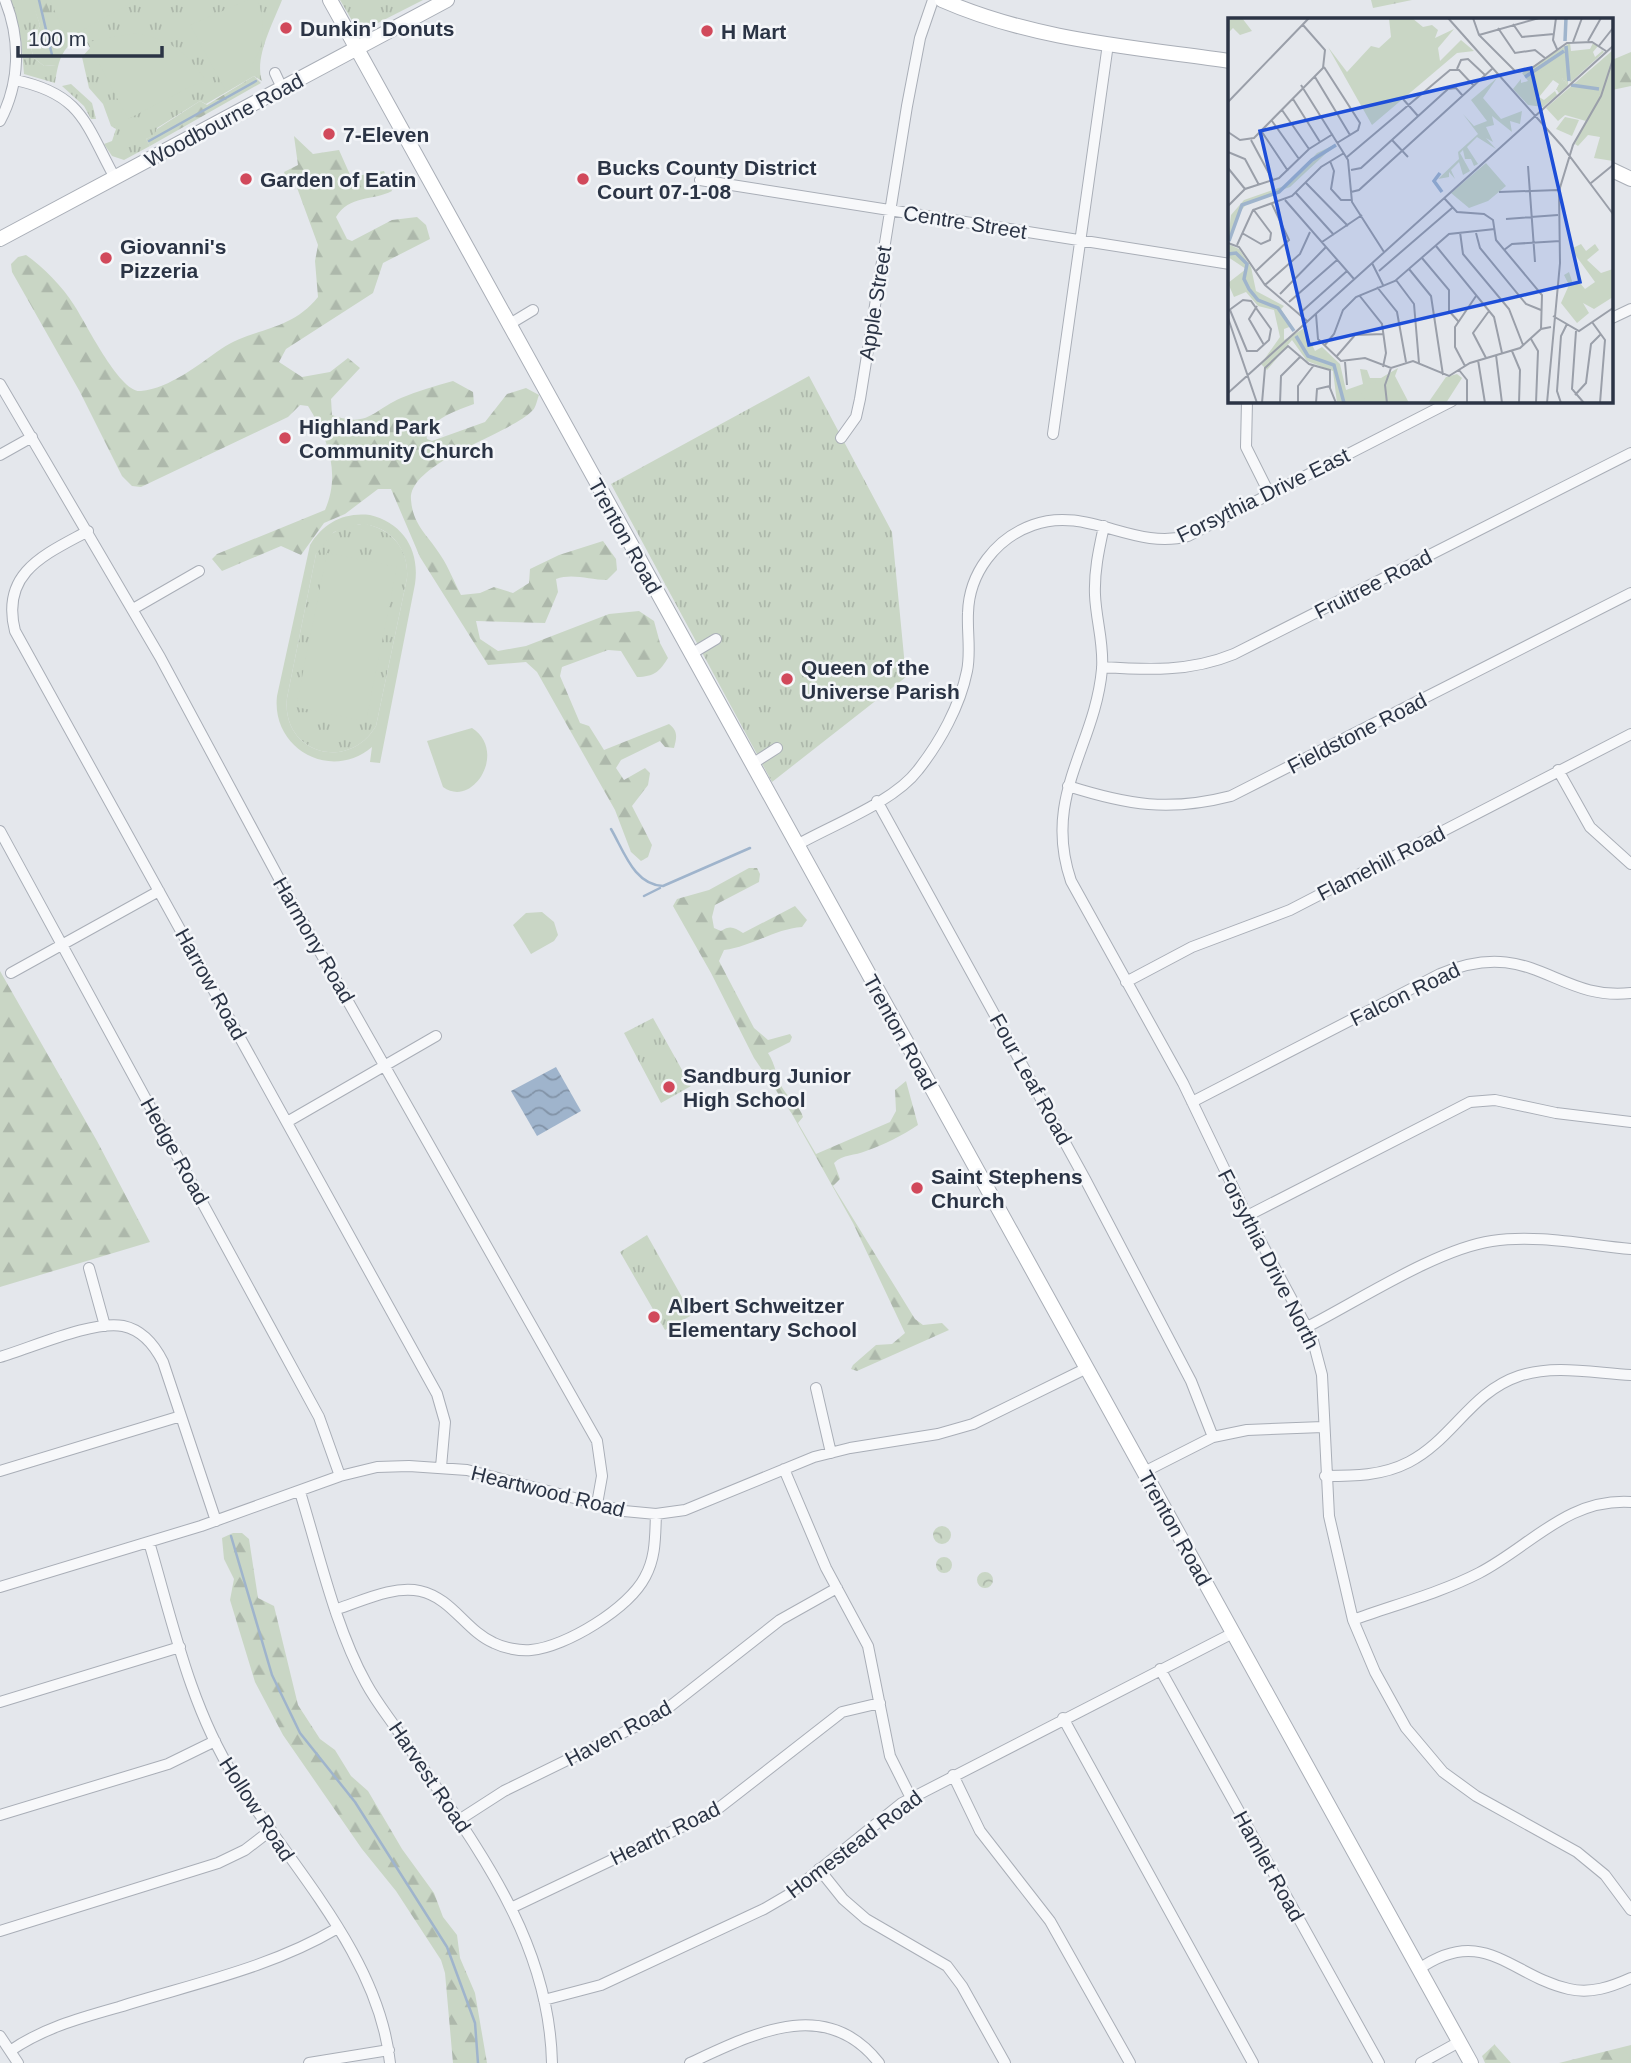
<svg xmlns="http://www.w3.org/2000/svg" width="1631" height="2063" font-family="Arial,sans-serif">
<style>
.grass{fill:url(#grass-tufts)}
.forest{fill:url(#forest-firs)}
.park{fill:url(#park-crowns)}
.garden{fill:#c9d6c5;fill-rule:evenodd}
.water{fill:url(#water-waves)}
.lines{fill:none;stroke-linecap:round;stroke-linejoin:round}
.stream{stroke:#9fb4cc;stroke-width:2.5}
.street-casing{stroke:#a9aeb7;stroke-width:12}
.secondary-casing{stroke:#a9aeb7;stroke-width:16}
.street{stroke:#f7f8fa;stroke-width:10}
.secondary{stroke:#fff;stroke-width:14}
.poi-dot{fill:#d1495b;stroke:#f4f6f9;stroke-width:2.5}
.labels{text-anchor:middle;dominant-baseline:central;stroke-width:5;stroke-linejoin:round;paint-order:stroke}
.poi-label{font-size:21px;font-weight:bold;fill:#2b3445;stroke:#f4f6f9;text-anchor:start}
.street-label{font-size:21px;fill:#2b3445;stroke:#f4f6f9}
.inset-river{fill:none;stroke:#9fb4cc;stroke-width:3.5}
.inset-road{fill:none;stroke:#9a9fa9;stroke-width:2}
.view{fill:#1d4ed8;fill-opacity:0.15;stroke:#1d4ed8;stroke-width:3.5}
.inset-edge{fill:none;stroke:#2b3445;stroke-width:3.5}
</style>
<defs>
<pattern id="grass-tufts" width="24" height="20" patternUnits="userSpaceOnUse" patternTransform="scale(1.75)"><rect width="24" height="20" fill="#c9d6c5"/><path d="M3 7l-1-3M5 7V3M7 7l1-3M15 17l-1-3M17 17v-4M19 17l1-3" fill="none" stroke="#adb8ab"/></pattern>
<pattern id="forest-firs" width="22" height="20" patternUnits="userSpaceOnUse" patternTransform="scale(1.75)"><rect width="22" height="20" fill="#c9d6c5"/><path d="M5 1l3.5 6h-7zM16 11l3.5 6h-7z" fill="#adb8ab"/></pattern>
<pattern id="park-crowns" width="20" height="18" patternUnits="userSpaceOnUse" patternTransform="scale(1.75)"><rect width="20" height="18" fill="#c9d6c5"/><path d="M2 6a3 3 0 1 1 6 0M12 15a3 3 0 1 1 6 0" fill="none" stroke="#adb8ab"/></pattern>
<pattern id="water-waves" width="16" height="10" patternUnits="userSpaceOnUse" patternTransform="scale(1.75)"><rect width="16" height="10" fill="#9fb4cc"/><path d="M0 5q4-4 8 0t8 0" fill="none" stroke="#8293a7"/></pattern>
</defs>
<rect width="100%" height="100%" fill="#e4e7ec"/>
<path class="grass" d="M10,0H32L40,25L31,46L33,57L44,66L56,65L42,0H282C273,23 254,58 262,81L254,76L206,104L200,101L157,128L155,135L146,139L150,146L124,160L112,156L104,144L112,141L116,129L111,126L103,104L89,88L82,57L90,48L87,43L79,38C61,48 58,63 55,83L24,74L21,39Z
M340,0H423L366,29L354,24Z
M71,84L92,103L96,119H91L84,106L62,86Z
M809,376L892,532L906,677L772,782L611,484Z
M366,524C393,530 409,550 407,578L376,726C348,773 281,753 287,698L316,554C326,533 343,524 366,524Z
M653,1018L691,1086L661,1103L624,1033Z
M647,1235L692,1315L665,1330L620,1252Z"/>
<path class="forest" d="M31,0H45C54,22 65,42 56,65L44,66L33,57L31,46L40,25Z
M1371,0H1412L1373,8Z
M1631,52V86L1612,90V60Z
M254,76L261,83L150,146L146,139L154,135L157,129L200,101L207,105Z
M294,136L313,154L339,150L351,177L384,171L392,191C373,201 349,195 336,217L347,239L352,241L392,220L417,217L426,225L430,239L383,263L373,293L286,349L279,362L302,377L330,372L348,358L360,368L331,399L332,415C368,428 372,411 401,398C418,391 435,386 453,381L473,392L474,404C456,411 438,416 426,433L427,439L432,441L485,422L507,394L526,388L539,395C537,400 536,407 533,410C510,435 408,462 411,500C413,526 429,536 441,556C449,568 454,582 461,595L480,593L494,587L513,593L529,583L530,569L559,555L603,541L616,559L617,570L607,580C589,580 573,573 556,579L558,592L545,623L476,621L480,639L498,651L526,646L609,614L639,611L654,621L660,643L668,658C660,671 654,677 637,677L621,651L608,650L562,667L560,676L580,723L589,726L604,750L669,724C678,731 677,737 674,748L665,747L660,741L621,760L616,768L624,780L645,768L650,773L648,785L632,806L652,845L648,857L641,861L631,852L615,810L537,672L526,662L488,665L420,557L391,489H378L345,514L324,523L301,555L281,546L222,571L212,559L217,554L325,510C341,474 328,438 308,406L300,405L288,417L141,487L132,486L122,476L80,392L12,272L11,264L18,257L26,255C43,267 63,287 74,305C85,321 120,394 141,391C170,388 198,365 221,349C254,327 290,332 318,297L315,261L318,245L292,174L286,177L284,172L298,165Z
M749,868H757L760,874L759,882L715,905L712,917L714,928L721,931C730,925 734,927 743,933L795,906L807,920L802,927C774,929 751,947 724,950L719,961L754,1028L768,1040L790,1034L792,1037L790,1042L768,1053C776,1065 776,1078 783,1089C789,1099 800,1106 803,1117L798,1123L816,1154L890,1122L896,1111L895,1090L906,1081L918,1125C903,1135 884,1145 866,1151C855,1156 843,1154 834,1163L840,1179L833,1186L915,1319L923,1325L942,1323L949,1330L857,1371L851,1369L853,1365L876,1345L892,1344L905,1333L853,1223L792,1114L754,1058L711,973L673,906L677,899L709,890Z
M0,971L97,1141L150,1242L0,1287Z
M233,1533H242L249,1539L258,1598L274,1606L298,1705L320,1739L335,1750L351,1776L368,1791L402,1849L434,1893L443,1917L457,1935L460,1958L475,1993L487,2063H453L445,1973L441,1960L396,1891L362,1849L283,1735L255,1682L230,1600L234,1579L224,1559L222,1538Z
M1495,2044V2045L1511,2063H1485L1482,2056Z
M1631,2045V2063H1559Z"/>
<path class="park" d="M933 1535a9 9 0 1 1 18 0a9 9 0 1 1-18 0Z
M936 1565a8 8 0 1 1 16 0a8 8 0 1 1-16 0Z
M977 1580a8 8 0 1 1 16 0a8 8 0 1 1-16 0Z"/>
<path class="garden" d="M50,0H136L67,39Z
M248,0H258C271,44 258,63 226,91L190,25Z
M135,33C171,40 183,49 205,79L128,119L88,42Z
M370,515C403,523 420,550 415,584L380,763L370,762L372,747C331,782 271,749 277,696L310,545C323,523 344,512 370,515ZM360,524C390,525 409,549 407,578L376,726C348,773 281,753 287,698L316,554L334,532Z
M327,553L397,567L366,721L296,707Z
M472,728C508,751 473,809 443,787L427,741Z
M542,912L554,922L558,935L554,941L531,954L513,925L526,913Z"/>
<path class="water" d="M556,1067L581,1111L537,1136L511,1091Z"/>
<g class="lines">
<path class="stream" d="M39,0L52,55
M149,141L256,81
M611,829C624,851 634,885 663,886L750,848
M644,896L660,888
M231,1536L272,1675L300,1733L355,1802L447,1947L475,2023L478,2063"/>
<defs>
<path id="street" d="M275,73L282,88
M15,80C82,94 85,123 115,178
M0,121C20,83 21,40 5,0
M700,180L1230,264
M1612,318L1631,309
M508,325L533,310
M0,384L160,657L290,899L597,1441L602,1476L597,1504
M1247,401L1246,447L1270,495
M1053,434L1108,44
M841,438L856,417L860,399L907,106L920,38L933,0
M0,455L32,437
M1104,526C1099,549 1094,571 1095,595C1096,620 1104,643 1102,669C1095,747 1042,796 1071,881L1183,1083L1247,1216L1312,1337L1322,1375L1329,1516L1353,1620L1375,1672L1406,1728L1443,1772L1476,1796L1577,1852L1605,1875L1631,1910
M88,531C46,554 0,572 15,631L437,1394L445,1422L441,1467
M133,609L199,571
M691,654L716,639
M1102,667C1148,670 1190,672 1234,654L1631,453
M752,764L777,748
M1558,770L1590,827L1631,864
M1068,786C1128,805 1169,812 1231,796L1631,593
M877,801L1085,1179L1191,1381L1213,1437
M0,831L319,1417L340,1476
M797,845C832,825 894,802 918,770C940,742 960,706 967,671C971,652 967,633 968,613C969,573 996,538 1033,525C1087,505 1134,551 1188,536L1452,401
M11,973L159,891
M1126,982L1192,947L1290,910L1631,734
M1192,1102L1440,974C1532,935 1556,1002 1631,993
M287,1122L436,1036
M1247,1216L1470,1102L1495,1100L1556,1113L1631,1122
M89,1268L105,1326
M1307,1327C1358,1301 1437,1249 1492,1241C1537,1234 1586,1245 1631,1249
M0,1357C31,1348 93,1320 123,1326C142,1330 155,1346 163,1362L216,1521
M816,1388L831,1453
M784,1469L826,1568L868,1646L890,1756L911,1798
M0,1471L181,1416
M1144,1472L1213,1437L1247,1430L1323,1427
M1325,1476C1354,1476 1382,1476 1409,1462C1452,1440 1471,1392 1519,1376C1554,1364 1594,1373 1631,1375
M300,1492C319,1553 335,1627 366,1683C375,1700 387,1715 398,1731C467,1835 549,1932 552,2063
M149,1542C172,1620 190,1706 234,1776C289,1865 379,1955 390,2063
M0,1587L201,1526L340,1476L377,1467L409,1466L467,1470L624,1511L656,1514L685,1510L814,1457L850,1448L938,1434L973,1424L1087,1368
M337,1609C362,1601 394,1585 420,1591C452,1598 466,1631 494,1643C504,1648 519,1651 531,1650C566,1647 629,1608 645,1577C656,1557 655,1537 656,1514
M1353,1620C1394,1605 1440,1593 1479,1573C1531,1546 1567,1498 1631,1502
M1160,1669L1379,2063
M0,1702L180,1647
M1063,1718L1253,2063
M953,1775L980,1831L1050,1921L1130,2063
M0,1815L168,1764L215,1741
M459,1820L504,1791L659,1715L780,1620L837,1588
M819,1869L843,1899L866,1919L947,1966L962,1986L1005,2063
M513,1907L715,1811L842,1712L880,1703
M0,1931L218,1863L245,1850L271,1830
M1419,1969C1484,1924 1511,1976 1569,1989C1591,1994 1611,1987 1631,1978
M544,2000L601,1985L764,1909L788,1895L902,1803L1233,1633
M0,2036L18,2063
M10,2051C43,2028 80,2018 119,2007C192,1984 270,1968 336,1929
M309,2063L389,2050
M690,2063C753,2034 826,1995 879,2063
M1421,2063L1459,2042"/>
<path id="secondary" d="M330,0L1471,2063
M942,0C1033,40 1132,47 1230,61
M1612,170L1631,179
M0,239L447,0"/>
</defs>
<use href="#street" class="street-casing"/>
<use href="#secondary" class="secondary-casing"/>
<use href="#street" class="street"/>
<use href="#secondary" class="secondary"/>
</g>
<g class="poi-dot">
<circle cx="286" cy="28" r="7"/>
<circle cx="707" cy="31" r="7"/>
<circle cx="329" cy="134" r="7"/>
<circle cx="246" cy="179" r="7"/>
<circle cx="583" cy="179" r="7"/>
<circle cx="106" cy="258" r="7"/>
<circle cx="285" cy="438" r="7"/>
<circle cx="787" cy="679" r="7"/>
<circle cx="669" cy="1087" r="7"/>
<circle cx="917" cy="1188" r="7"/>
<circle cx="654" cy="1317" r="7"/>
</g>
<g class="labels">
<g class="poi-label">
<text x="300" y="28">Dunkin' Donuts</text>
<text x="721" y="31">H Mart</text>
<text x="343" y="134">7-Eleven</text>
<text x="597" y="167">Bucks County District<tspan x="597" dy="24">Court 07-1-08</tspan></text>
<text x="260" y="179">Garden of Eatin</text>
<text x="120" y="246">Giovanni's<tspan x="120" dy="24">Pizzeria</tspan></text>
<text x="299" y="426">Highland Park<tspan x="299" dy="24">Community Church</tspan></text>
<text x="801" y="667">Queen of the<tspan x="801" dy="24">Universe Parish</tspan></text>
<text x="683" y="1075">Sandburg Junior<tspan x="683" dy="24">High School</tspan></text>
<text x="931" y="1176">Saint Stephens<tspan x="931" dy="24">Church</tspan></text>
<text x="668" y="1305">Albert Schweitzer<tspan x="668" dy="24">Elementary School</tspan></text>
</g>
<g class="street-label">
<text transform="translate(224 120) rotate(-28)">Woodbourne Road</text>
<text transform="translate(965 222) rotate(9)">Centre Street</text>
<text transform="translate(875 303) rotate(-81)">Apple Street</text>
<text transform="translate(1263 495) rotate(-26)">Forsythia Drive East</text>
<text transform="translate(625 536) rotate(61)">Trenton Road</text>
<text transform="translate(1373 584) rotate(-27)">Fruitree Road</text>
<text transform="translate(1357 733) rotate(-27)">Fieldstone Road</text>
<text transform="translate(1381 863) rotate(-27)">Flamehill Road</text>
<text transform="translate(314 940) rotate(60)">Harmony Road</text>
<text transform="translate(211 984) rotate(61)">Harrow Road</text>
<text transform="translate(1405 994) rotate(-26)">Falcon Road</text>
<text transform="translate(900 1032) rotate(61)">Trenton Road</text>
<text transform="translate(1031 1079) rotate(61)">Four Leaf Road</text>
<text transform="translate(175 1151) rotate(61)">Hedge Road</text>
<text transform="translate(1269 1259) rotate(63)">Forsythia Drive North</text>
<text transform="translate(548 1491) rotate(14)">Heartwood Road</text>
<text transform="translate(1175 1528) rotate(61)">Trenton Road</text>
<text transform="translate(618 1733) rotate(-28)">Haven Road</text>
<text transform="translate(430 1777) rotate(56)">Harvest Road</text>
<text transform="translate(257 1809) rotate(57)">Hollow Road</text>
<text transform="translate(665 1833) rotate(-26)">Hearth Road</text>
<text transform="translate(854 1844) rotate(-37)">Homestead Road</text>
<text transform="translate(1269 1866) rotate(61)">Hamlet Road</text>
</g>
</g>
<g transform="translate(1228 18)">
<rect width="385" height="385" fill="#e4e7ec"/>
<path d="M342,25L343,33L362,31L365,25L370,28L365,34L367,39L374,33L371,29L376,34L343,64L335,60L329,73L336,62L340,67L331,75L330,74L329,72H328L331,66L325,62L311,79L316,82L327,73L329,77L315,89L300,87L285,71L293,61V65L300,63L294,55ZM258,145L278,168L260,183L241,190L223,175Z" fill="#c9d6c5"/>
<path d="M1,0H14L24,13L12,17L5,10L0,15ZM161,0H184L195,9L204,7L210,12L207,20L226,11L210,30L212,43L233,22L246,33L229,35L144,107L100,29L119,54L143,28L151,30L163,19ZM341,26L340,67L336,62L332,71L328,72L335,60L340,59L338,42L331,37L296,59ZM385,32V143L366,140L372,119L360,117L350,128L347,126L358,103L337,97L330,103L318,90ZM269,60L255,80L273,101L294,93L292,106L282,103L284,114L264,98L266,107L258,109L265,124L258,120L268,131L249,119L239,129L250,146L246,148L243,141H237L235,132L232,135L242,153L235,157L231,144L223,152L227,161L221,154V159L210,161L231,141L230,134L250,116L235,96L246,108L259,103L243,82ZM108,126L62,169L20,184L9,198L0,222L3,197L16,182L59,167L89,135ZM0,226L11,231L23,249L28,273L56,288L53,291L64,308L56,311V322L80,308L77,312L87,333L94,329L112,346L118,372L135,366L132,351L139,352L142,360H153L170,350L167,358L181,385H109L105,353L79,343L64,322L39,352L33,346L52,319L46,292L30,288L18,274L6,279L0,265L18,251L0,239ZM353,226L358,233L367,226L371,232L359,242L373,255L385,251V279L366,291L355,285L361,295L349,305L333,285L341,267L336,257L341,254L345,266L351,264L357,271L367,264L343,231ZM229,356L234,360L218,385H200L218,359Z" fill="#c9d6c5"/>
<path d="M157,363L158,385H139L133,375L142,366Z" fill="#c9d6c5"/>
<path d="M325,47L331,55L322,58L325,61L311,73L299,60ZM337,99L351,102L344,118L328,111Z" fill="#c9d6c5"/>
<path class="inset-river" d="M337,23L338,0M338,28L341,63M297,59L336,33M343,67L371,71M212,155L206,163L214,174M1,223L14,187L51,174L84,142L108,127M0,236L8,235L19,246L16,261L21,271L30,282L50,290L66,313M68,318L80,338L106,347L116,385"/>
<path class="inset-road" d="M220,0L334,128L385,196M245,0L251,17L288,54L301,52L339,25L364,24L378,33M328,0L325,22L329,31M285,6L294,19L326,16M270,10L287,35L307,32L317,40M251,17L311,0M360,23L373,0M345,24L354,0M370,29L385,10M96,49L132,105L130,112L109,125M229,51L233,42L240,41L257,57M87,59L122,117M73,67L120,142L124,184L156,234M65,81L92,124M175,81L190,98M0,84L81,0M54,92L81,131M44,103L71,141M0,114L12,122L26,120L95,50L97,32L75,7M34,114L60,153M23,122L45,163M164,122L180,139M0,134L17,141L31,167M119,139L222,52H231L246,68M102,143L106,153L103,171L113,182H124M300,148L307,244M0,150L17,171M123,152L133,150L220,71L228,70L235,78M78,165L120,208M363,165L385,147M123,174L131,172L265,50M271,174L330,172M68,175L106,217M216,180L229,194L256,196L265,202L268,222L314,277L313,311M57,182L126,261M0,188L17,171L51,160L81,131L105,116M278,201L330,197M232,214L235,236L281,291L295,327M14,215L33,226L42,222L43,215L25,191M248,215L252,230L298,286L313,292M94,224L134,197M0,225L11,229L37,267L79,303M9,227L25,192L64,178L93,149L116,135M208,228L266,299L274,335M276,232L284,226L332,223M194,240L221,272V293L230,303M144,245L155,267M181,251L203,278L215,357M28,253L61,222L44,186M151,253L224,190M168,262L186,286L191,345M37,267L72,236L82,214M149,269L169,294L178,344M52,276L98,229M131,277L154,306L158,335L155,349M61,284L109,242M29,288L21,301L36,327M0,293L15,282L23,283L43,311L41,322L29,333H19L2,292M72,295L119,253M88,296L90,321L113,343L137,340L163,350L185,343L221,358L242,345L292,330L313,311L323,309M325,298L351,313L385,290M0,300L29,385M364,304L377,322L372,385M348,313L344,371L356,385M303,321L310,333L308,385M96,328L106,316L115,292L128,279L167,263L221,216L267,211M284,333L292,352L291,385M268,337L274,385M108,339L127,317L156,316M258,340L245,315L261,293M250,342L257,385M117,344L119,367M237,348L227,329V309L248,278M231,352L239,362V385M0,375L385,28M347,377L358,365L363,326L373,316M34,385L37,350L60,328L81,346L102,352V370L108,385M52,385L53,358L73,338M70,385V368L86,347M88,385L89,371L102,368M159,385L157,367L163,350M319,385L332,245L331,173L345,127L373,78L385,41M333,385L329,373L333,318L339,306"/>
<path class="view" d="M303,50L352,264L81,327L32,113Z"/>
<rect width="385" height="385" class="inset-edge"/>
</g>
<path d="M18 46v10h144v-10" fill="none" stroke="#2b3445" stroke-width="3.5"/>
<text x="28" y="46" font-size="21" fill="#2b3445" stroke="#f4f6f9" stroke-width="5" paint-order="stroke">100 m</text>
</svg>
